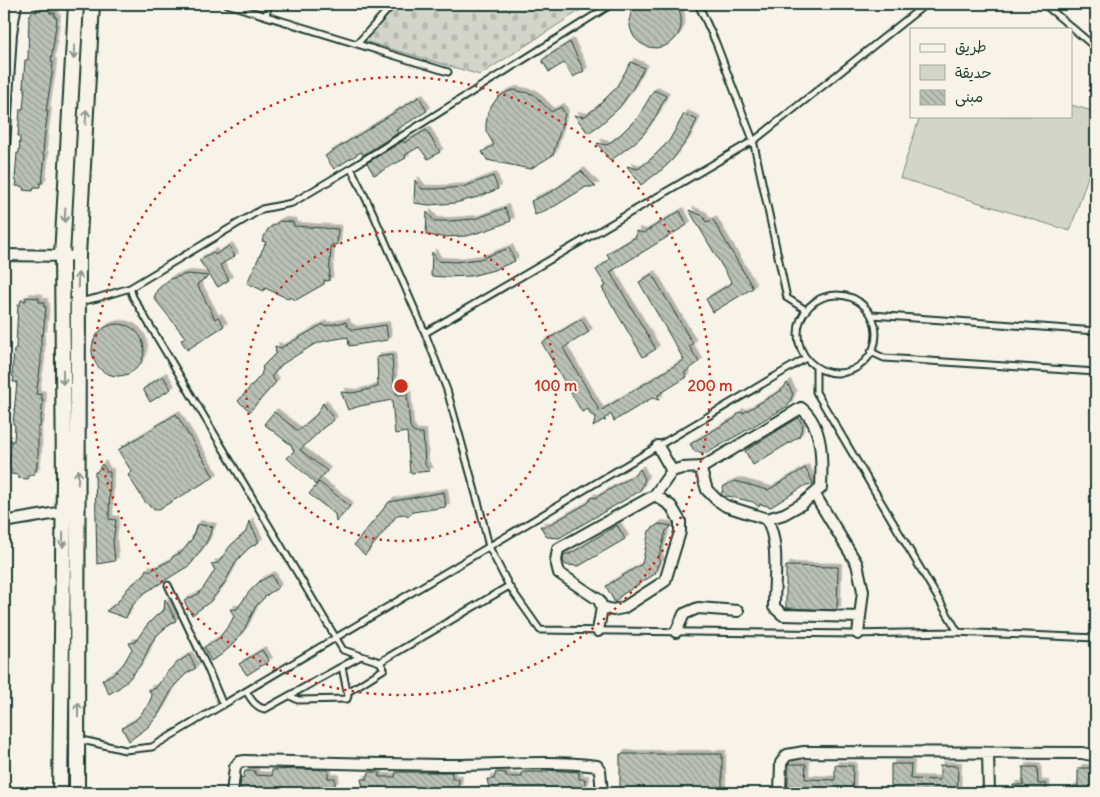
<svg xmlns="http://www.w3.org/2000/svg" width="1100" height="797" font-family="Delius,'Playpen Sans Arabic',sans-serif">
<style>
.cemetery{fill:url(#cemetery-stones);stroke:#79897f}
.green{fill:#d3d5ca;stroke:#79897f}
.building{fill:url(#building-back-hatch);stroke:#1f3d34;filter:url(#shadow)}
.lines{fill:none;stroke-linecap:round;stroke-linejoin:round}
.lane-casing{stroke:#1f3d34;stroke-width:9}
.street-casing{stroke:#1f3d34;stroke-width:14}
.secondary-casing{stroke:#1f3d34;stroke-width:18}
.lane{stroke:#f7f3e8;stroke-width:5}
.street{stroke:#f7f3e8;stroke-width:10}
.secondary{stroke:#f7f3e8;stroke-width:14}
.oneway{stroke:#8b988e}
.ring{fill:none;stroke:#c8321e;stroke-width:2.5;stroke-dasharray:2.5 5}
.centre{fill:#c8321e;stroke:#f7f3e8;stroke-width:2.5}
.ring-label{font-size:15px;text-anchor:middle;font-weight:bold;fill:#c8321e;stroke:#f7f3e8;stroke-width:4;stroke-linejoin:round;paint-order:stroke}
</style>
<defs>
<pattern id="cemetery-stones" width="16" height="16" patternUnits="userSpaceOnUse" patternTransform="scale(1.25)"><rect width="16" height="16" fill="#d3d5ca"/><path d="M2 7V4a2 2 0 0 1 4 0v3zM10 15v-3a2 2 0 0 1 4 0v3z" fill="#b5b8ae"/></pattern>
<pattern id="building-back-hatch" width="6" height="6" patternUnits="userSpaceOnUse" patternTransform="scale(1.25)"><rect width="6" height="6" fill="#bbc1b6"/><path d="M-1 5l2 2M0 0l6 6M5-1l2 2" fill="none" stroke="#979e95"/></pattern>
<filter id="shadow"><feDropShadow dx="3.5" dy="-3.5" stdDeviation="0" flood-color="#0004"/></filter>
</defs>
<rect width="100%" height="100%" fill="#f7f3e8"/>
<filter id="ink" filterUnits="userSpaceOnUse"><feTurbulence type="fractalNoise" baseFrequency=".02" numOctaves="2"/><feDisplacementMap in="SourceGraphic" scale="10" xChannelSelector="R" yChannelSelector="G"/><feConvolveMatrix kernelMatrix="1 2 1 2 8 2 1 2 1" color-interpolation-filters="sRGB"/></filter>
<g filter="url(#ink)">
<path class="cemetery" d="M399,4H590L480,75L364,41Z"/>
<path class="green" d="M1071,105L1096,112V152L1070,231L900,178L920,116H1071Z"/>
<path class="building" d="M637,4H674L679,10L681,18V27L678,35L672,42L665,46L656,48L648,47L640,43L634,37L631,30L629,21L631,13Z
M37,8L50,9V13H55V18H57L51,62H53L52,74L46,111H48L44,139L43,155H45L42,183H40V187H34L33,191L23,190L24,187L16,186L17,181L15,180L17,153H19L20,137L18,136L20,109H23L25,88L23,87L25,60H28L29,15H31L32,11L37,12Z
M570,42L584,71L573,77L564,63L549,72L542,60Z
M631,62L644,68L633,88L619,108L600,125L588,133L574,115L584,117L597,107L615,89Z
M513,90L533,94L551,112L561,107L565,114L553,155L530,169L487,160L482,152L494,145L486,131V124L488,111L498,97L507,92Z
M654,90L666,96L656,116L642,136L633,144L610,161L597,143L607,145L620,135L638,117Z
M419,97L427,111L396,130L398,133L363,155L361,152L334,169L325,156Z
M684,114L697,120L687,140L673,159L664,168L641,185L627,166L638,169L651,159L669,141Z
M426,130L440,152L428,159L419,147L405,155L406,158L374,175L367,163L403,141L404,143Z
M581,171L596,187H586L555,206L535,215L531,201L553,191Z
M493,176L498,189L478,197L455,203L429,205L414,203L415,180L422,189H438L463,187Z
M505,208L511,221L490,229L467,236L441,237L426,235L427,212L434,221H450L475,219Z
M689,210L703,216L706,222L713,220L753,288L713,312L706,299L732,283Z
M680,211L687,225L610,272L656,349L643,357L602,288L606,286L596,270L610,259L607,254L636,237V231L643,233Z
M280,221L293,222L294,226L338,229L337,245H331L329,281L324,280V284L296,300L290,297L289,299L265,288L264,291L247,283L266,242L262,241L268,229Z
M229,246L235,256L220,265L229,280L218,287L199,260L213,252L215,255Z
M509,248L515,261L494,270L471,276L445,277L431,276L432,252L438,261L455,262L480,259Z
M187,274L209,276L197,284L215,319L218,317L224,326L187,350L181,340L185,337L154,298L157,290L170,279Z
M652,274L693,344L689,346L699,362L684,373L687,377L658,395L659,400L652,398L614,421L611,414L604,419L606,421L603,420L593,427L596,417L591,415L588,409L582,412L542,343L581,319L589,332L563,348L600,411L684,360L639,282Z
M26,297L39,298V302H44V307H46L43,335H41V363L36,394L42,395L41,399H43L40,427H38V455L36,471H35L34,475H28V479L18,478V475L11,474V469L9,468L11,441H14L15,425L13,424L17,382H13L14,377L12,376L14,349H16L18,304L20,305L21,300L26,301Z
M346,322L347,326L353,330L386,325L388,340L349,346L348,337L324,341L313,345L281,365L271,377L276,382L250,411L238,401L261,375L263,369L262,367L276,353L275,346L281,348L323,324L324,326Z
M92 350a26 26 0 1 1 52 0a26 26 0 1 1-52 0Z
M392,355L394,389L397,395L407,394L410,427L414,433H423L425,465L430,471L410,473L407,432L395,434L392,400L360,406L348,410L341,392L353,393L378,387L377,357Z
M163,376L171,389L150,402L143,389Z
M787,383L793,394L788,406L707,453L695,452L690,444L735,418L739,412L743,413L782,390Z
M323,403L334,420L324,427L300,450L327,471L315,485L312,480L287,458L294,451L291,445L264,424L274,412L298,431L317,414Z
M176,414L214,477L159,509H154L145,502L128,475L132,472L118,450Z
M798,418L803,425L799,437L753,465L745,451Z
M102,464L107,472H110L109,519L116,520L113,542L115,561L97,564L95,472H97Z
M805,468L814,484L806,485L771,507L760,504L759,507L753,502L728,496L725,497L721,495L724,486L735,481L768,490Z
M640,469L645,479L640,491L559,538L547,537L540,526H547L588,503L591,497L595,498L635,475Z
M319,482L350,506L336,522L335,514L309,494Z
M444,492L446,507L413,512L409,516L404,514L397,515L365,555L354,545L389,502Z
M249,521L259,542L249,548L237,560L224,584L211,601L192,615L184,601L198,594L204,587L215,570L211,564L218,563L230,546L246,532Z
M197,524L213,527L206,543L190,565L143,594L130,608L126,618L106,611L116,604L128,588L144,575L146,569L150,571L171,560L173,556L181,553L192,539Z
M659,524L672,526L666,531L659,557L661,563L658,564L655,574L620,596L615,603L606,586L642,564L649,531Z
M617,525L625,539L579,566L566,565L563,560L564,554H570Z
M786,566L838,567L837,610L786,608Z
M272,575L278,588L268,594L256,606L244,630L230,647L221,655L211,661L204,647L218,639L230,624L234,616L230,609H237L249,592L260,581Z
M165,599L176,621L171,623L157,635L151,643L142,663L128,680L119,688L109,694L102,680L116,672L124,663L132,649L129,643L135,642L147,625L158,614L164,611Z
M262,650L269,661L247,675L239,664Z
M189,655L196,668L186,674L174,686L158,715L148,727L129,741L122,728L136,720L148,705L152,696L148,689H155L167,672L178,662Z
M620,754H722V793H620Z
M789,764H806L805,779L835,780V765L853,766L852,793H787Z
M891,764H911L910,779L940,780V765L958,766L957,793H891Z
M1023,767H1037L1038,784H1046V793H1013V785H1023Z
M1078,768H1093V786L1096,785V793H1073V786H1078Z
M296,769L328,770V778H335V785L328,790V793H247L240,787L241,777L243,778L245,771H255V775L272,776V770Z
M547,770L579,772V779H585V787L577,793H495L489,788L487,779H494L496,772L506,773V777H522V772H547Z
M369,772H379V777H395L396,772H452V779H459L458,787L450,793H368L363,788L361,779H367Z"/>
<g class="lines">
<defs>
<path id="lane" d="M227,4L448,72
M698,4L716,43L753,140L787,298L806,310
M1044,4L1096,48
M266,15L269,4
M357,44L393,4
M351,168L373,213L425,333L447,390L480,509L489,547L509,586L540,630L853,634L954,632L1096,638
M130,288L133,297L343,650L380,662L509,586
M798 334a39 39 0 1 1 78 0a39 39 0 1 1-78 0Z
M79,302L97,298L130,288L262,209L292,203L351,168L612,4
M872,315L1096,331
M425,333L756,139L926,4
M871,352L884,358L1096,372
M816,367V392L958,632
M168,585L207,667L223,705
M246,691C251,699 255,707 265,709L361,656
M348,692L384,669L380,662
M290,696L298,700L347,699L348,696L342,667
M78,739L125,750L152,747L806,358"/>
<path id="street" d="M4,148L11,33L16,4
M4,255L68,256
M658,446L672,471
M815,495L857,564L863,591L858,634
M767,519C780,545 774,579 774,607L783,615L860,617
M4,522L69,511
M602,607L613,610L623,608L665,581L680,532V521L671,506L655,495
M598,631L602,607L599,600L559,573L556,561L558,549L655,495L672,471L682,468L703,467L801,408C824,426 822,462 821,488L802,504L784,514L767,519L726,506L717,500L707,490L700,467
M676,632L684,614L698,608L738,611
M988,753L989,793
M232,793L235,767L239,762L245,761C314,762 383,765 452,765C500,765 550,760 597,766L600,770L602,793
M780,793L781,763L787,755L804,752L1082,753L1096,756"/>
<path id="secondary" d="M60,793L64,479L62,256L76,4
M77,793L78,255L92,4"/>
</defs>
<use href="#lane" class="lane-casing"/>
<use href="#street" class="street-casing"/>
<use href="#secondary" class="secondary-casing"/>
<use href="#lane" class="lane"/>
<use href="#street" class="street"/>
<use href="#secondary" class="secondary"/>
</g>
<defs><path id="oneway-shaft" d="M-6 0H5M1.5-3L5.5 0L1.5 3" fill="none" stroke-width="1.6" stroke-linecap="round" stroke-linejoin="round" transform="scale(1.25)"/></defs>
<g class="oneway">
<use href="#oneway-shaft" transform="translate(74 52) rotate(93)"/>
<use href="#oneway-shaft" transform="translate(86 117) rotate(-87)"/>
<use href="#oneway-shaft" transform="translate(65 215) rotate(93)"/>
<use href="#oneway-shaft" transform="translate(78 280) rotate(-89)"/>
<use href="#oneway-shaft" transform="translate(63 377) rotate(90)"/>
<use href="#oneway-shaft" transform="translate(78 477) rotate(-89)"/>
<use href="#oneway-shaft" transform="translate(63 540) rotate(91)"/>
<use href="#oneway-shaft" transform="translate(78 710) rotate(-90)"/>
</g>
</g>
<g class="ring">
<circle cx="401" cy="386" r="155"/>
<circle cx="401" cy="386" r="309"/>
</g>
<circle cx="401" cy="386" r="8" class="centre"/>
<g class="ring-label">
<text x="556" y="391">100 m</text>
<text x="710" y="391">200 m</text>
</g>
<rect width="1100" height="797" fill="none" stroke="#f7f3e8" stroke-width="20"/>
<rect x="10" y="10" width="1080" height="777" fill="none" stroke="#1f3d34" stroke-width="2" filter="url(#ink)"/>
<rect x="910" y="28" width="162" height="90" fill="#f7f3e8" stroke="#a1aaa0"/>
<rect x="920" y="44" width="25" height="8" fill="#f7f3e8" stroke="#a1aaa0"/>
<text x="955" y="52" font-size="15" fill="#1f3d34">طريق</text>
<rect x="920" y="65" width="25" height="15" fill="#d3d5ca" stroke="#a1aaa0"/>
<text x="955" y="78" font-size="15" fill="#1f3d34">حديقة</text>
<rect x="920" y="90" width="25" height="15" fill="url(#building-back-hatch)" stroke="#a1aaa0"/>
<text x="955" y="102" font-size="15" fill="#1f3d34">مبنى</text>
</svg>
